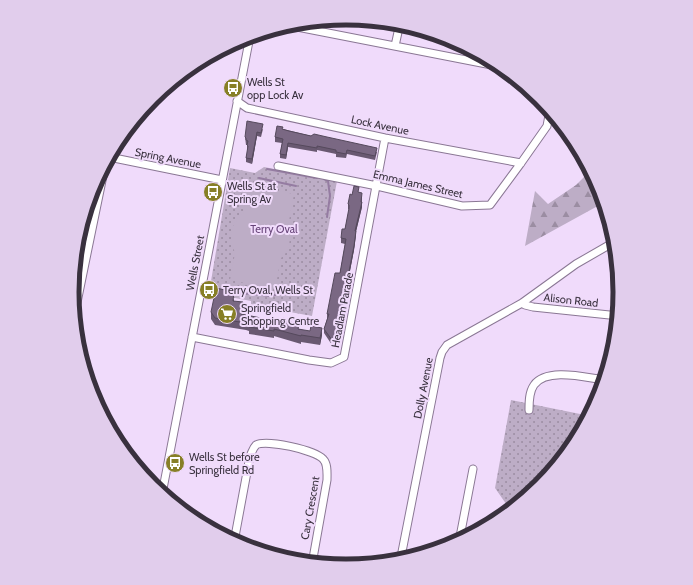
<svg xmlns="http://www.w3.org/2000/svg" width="693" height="585" font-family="Cabin,sans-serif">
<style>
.grass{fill:url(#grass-dots)}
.forest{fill:url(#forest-firs)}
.garden{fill:#bdadc6}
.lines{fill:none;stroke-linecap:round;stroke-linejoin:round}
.stream{stroke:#957ca2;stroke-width:2}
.minor-casing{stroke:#8a7794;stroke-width:9}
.minor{stroke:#fff;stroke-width:7}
.wall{fill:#695971}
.shaded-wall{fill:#55495c}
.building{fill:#7a6883;stroke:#55495c}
.labels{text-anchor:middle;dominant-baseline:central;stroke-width:4;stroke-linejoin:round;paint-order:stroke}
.poi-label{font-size:11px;fill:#39313e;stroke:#f0dbfb;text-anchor:start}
.street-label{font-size:11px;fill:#39313e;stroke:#f0dbfb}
.park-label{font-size:11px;fill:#664378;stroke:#f0dbfb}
.rim{fill:none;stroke:#39313e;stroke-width:5}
</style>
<defs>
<pattern id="grass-dots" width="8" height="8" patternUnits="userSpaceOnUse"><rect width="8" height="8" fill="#bdadc6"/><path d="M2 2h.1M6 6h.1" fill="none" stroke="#9b8da2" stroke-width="1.8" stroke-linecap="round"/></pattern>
<pattern id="forest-firs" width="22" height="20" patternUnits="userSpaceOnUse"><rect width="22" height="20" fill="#bdadc6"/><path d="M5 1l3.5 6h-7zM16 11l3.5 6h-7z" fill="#9b8da2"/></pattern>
</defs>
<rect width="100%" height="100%" fill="#f0dbfb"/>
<path class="grass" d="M264,167L337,181L312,316L251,305V301L209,293L230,168L255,173Z
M511,400L590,416L575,445L540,487L511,511L495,488Z"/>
<path class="forest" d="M591,170L600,188L605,202L525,246L535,191L548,204L576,185Z"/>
<path class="garden" d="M249,185L294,194L288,226L290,236L289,246L285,254L281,258L275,289L230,280L235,253L232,245L231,236L233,226L238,218L243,214Z"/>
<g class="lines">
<path class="stream" d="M267,169L317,178
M259,178L296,186
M324,179L328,181L330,196L327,217
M232,292L272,296L280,293L284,287"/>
<defs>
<path id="minor" d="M287,25L502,67
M395,46L400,23
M237,101L247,108L385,138L521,163
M109,157L222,180
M278,166L377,186L462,206L490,205L521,163L547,126L550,110
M522,303L525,305L533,307L619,316
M74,317L105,166
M192,337L309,360L331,363L344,357L385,138
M529,410C529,402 529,392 534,385C547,367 587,378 605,380
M162,494L250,36
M234,542L250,456C252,452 253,448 256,445C266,439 315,450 323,459C328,464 327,473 327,480L312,564
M459,542L473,469
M400,562L440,358L442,352L447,345L522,303L576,264L616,241"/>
</defs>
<use href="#minor" class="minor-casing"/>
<use href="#minor" class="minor"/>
</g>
<path class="wall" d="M263,129L261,137L257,136L252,164L246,162V158L248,150H247V145H246L245,137Z
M283,129L377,152L375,160L347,154L346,158L336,157V154L317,150V152L288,147L286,159L280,158V154L282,143L275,142V137Z
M359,193L362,198V207L356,231V236L354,250L343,307L340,327L337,334L338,339L335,346L332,345L324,333V329L327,319V314L340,273L345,244L341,243V238L345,229L349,209H348V204L352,195Z
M234,299V301L243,310V314L261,320L282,324L290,322L299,329L322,335L320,345L301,342V344L274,336V338L249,334V331L246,330L215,325L211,319V312Z"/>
<path class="shaded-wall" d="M257,132V136L252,164V159Z
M288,143V147L286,159V155Z
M362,202V207L355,236V231Z
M356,231L354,250L343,307L340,327L336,338V333Z
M243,302V310L241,321V314Z
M322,328V335L320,345V338Z
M338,334V339L335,346V342Z"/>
<path class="building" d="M247,121L263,124L261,133L257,132L252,159L246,158L248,146L247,145L248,141L246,140V138L245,137Z
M277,126L283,127L282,129L289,131L311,136L314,134L327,137L377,148L375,156L347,150L346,154L336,152V150L317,146V148L288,143L286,155L280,154L283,139L275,137Z
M354,186L359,187L358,192L362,193L361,202H362L355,231H356L354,246L343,302L340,322L336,333L338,334L335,342L332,340L324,329L329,314H327L335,273H340L346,239L341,238L342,229H345L349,208V205L348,204L350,194L352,195Z
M216,288L234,292L233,301L243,302L241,314L261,318V320L282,324L283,318L290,320V322L299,324L298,329L310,331L311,326L322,328L320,338L301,335V336L274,329V331L249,327V324L246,323L215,318L211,312Z"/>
<defs>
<symbol id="bus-disc" viewBox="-11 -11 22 22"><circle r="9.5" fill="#877f26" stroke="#f0dbfb"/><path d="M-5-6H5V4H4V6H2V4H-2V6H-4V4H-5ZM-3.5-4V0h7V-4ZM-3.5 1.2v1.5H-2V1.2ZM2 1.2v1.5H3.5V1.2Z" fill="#fff"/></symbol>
<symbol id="supermarket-disc" viewBox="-11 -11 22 22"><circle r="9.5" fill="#877f26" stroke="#f0dbfb"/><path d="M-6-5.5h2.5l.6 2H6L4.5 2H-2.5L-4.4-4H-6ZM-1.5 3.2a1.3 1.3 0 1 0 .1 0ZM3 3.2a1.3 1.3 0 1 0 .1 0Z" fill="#fff"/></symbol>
</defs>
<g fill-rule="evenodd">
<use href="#bus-disc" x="222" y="77" width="22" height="22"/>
<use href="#bus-disc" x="202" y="181" width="22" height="22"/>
<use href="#bus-disc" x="198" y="279" width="22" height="22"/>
<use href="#supermarket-disc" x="216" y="303" width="22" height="22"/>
<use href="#bus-disc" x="164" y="452" width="22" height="22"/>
</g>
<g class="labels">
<g class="poi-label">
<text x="247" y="82">Wells St<tspan x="247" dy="13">opp Lock Av</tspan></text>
<text x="227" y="186">Wells St at<tspan x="227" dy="13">Spring Av</tspan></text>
<text x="223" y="290">Terry Oval, Wells St</text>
<text x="241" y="308">Springfield<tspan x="241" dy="13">Shopping Centre</tspan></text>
<text x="189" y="457">Wells St before<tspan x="189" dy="13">Springfield Rd</tspan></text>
</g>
<g class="street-label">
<text transform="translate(380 125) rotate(12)">Lock Avenue</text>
<text transform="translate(168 158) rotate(11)">Spring Avenue</text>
<text transform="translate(418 184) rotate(13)">Emma James Street</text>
<text transform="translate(195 263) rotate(-79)">Wells Street</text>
<text transform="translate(571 300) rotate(6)">Alison Road</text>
<text transform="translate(342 310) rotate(-79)">Headlam Parade</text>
<text transform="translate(423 388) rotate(-79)">Dolly Avenue</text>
<text transform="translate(310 508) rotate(-80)">Cary Crescent</text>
</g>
<g class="park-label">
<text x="274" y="229">Terry Oval</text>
</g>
</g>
<path d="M0 0H693V585H0ZM79 292a267 267 0 1 1 534 0a267 267 0 1 1-534 0Z" fill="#e1cdec" fill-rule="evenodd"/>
<path class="rim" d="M79 292a267 267 0 1 1 534 0a267 267 0 1 1-534 0Z"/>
</svg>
